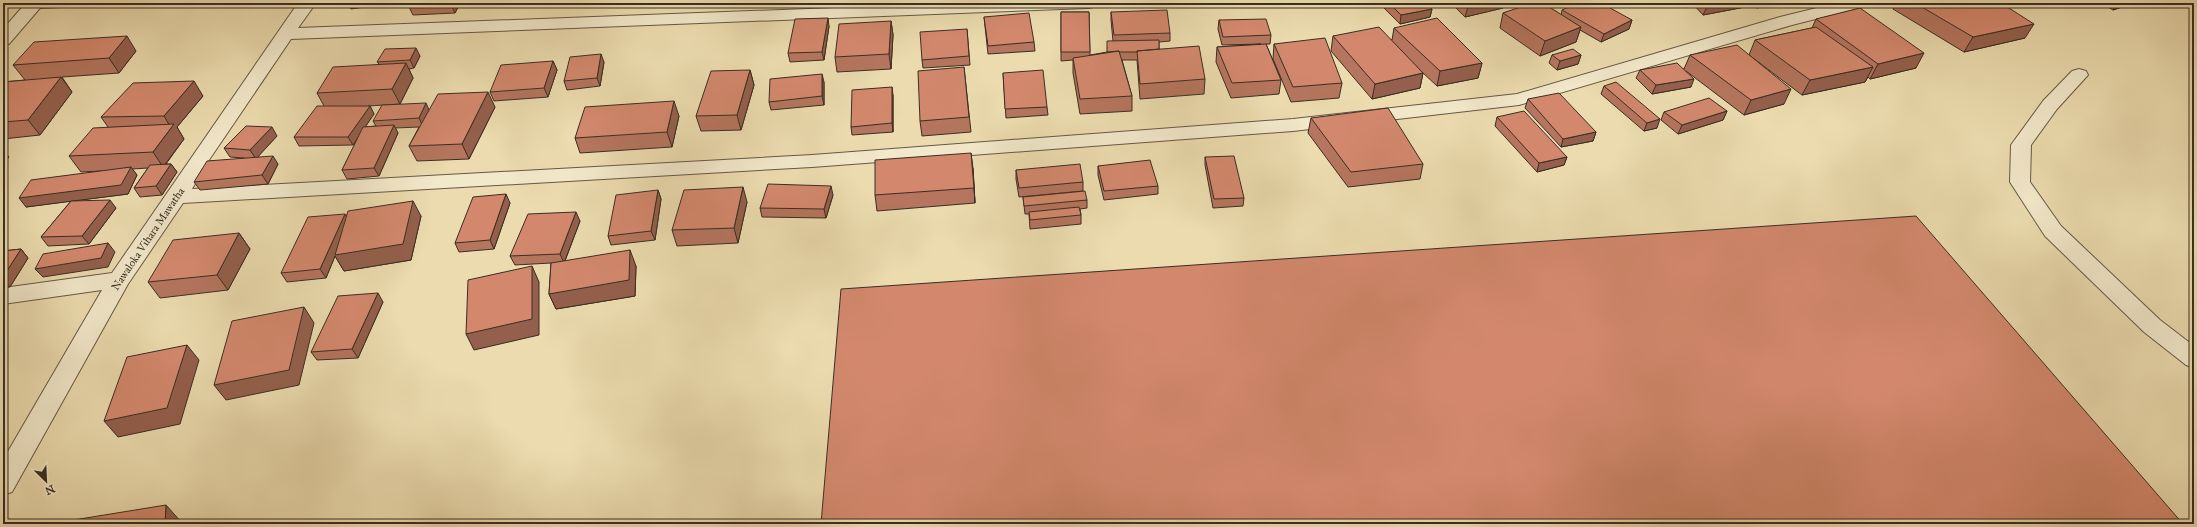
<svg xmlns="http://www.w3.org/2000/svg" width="2197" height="527" font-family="'IM FELL Great Primer',serif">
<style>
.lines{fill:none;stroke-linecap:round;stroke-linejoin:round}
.service-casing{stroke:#665945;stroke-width:2}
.minor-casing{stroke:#665945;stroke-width:2}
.service{fill:#f2e8ca;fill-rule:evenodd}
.minor{fill:#f2e8ca;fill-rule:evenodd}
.wall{fill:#b5755e;stroke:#3a2e22}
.shaded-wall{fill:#945f4c;stroke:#3a2e22}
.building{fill:#d3886d;stroke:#3a2e22}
.labels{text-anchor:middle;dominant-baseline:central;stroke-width:3;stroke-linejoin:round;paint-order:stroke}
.street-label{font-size:11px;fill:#3a2e22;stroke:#f2e8ca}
</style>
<rect width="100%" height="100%" fill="#ebdbae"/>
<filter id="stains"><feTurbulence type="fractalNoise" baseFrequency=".005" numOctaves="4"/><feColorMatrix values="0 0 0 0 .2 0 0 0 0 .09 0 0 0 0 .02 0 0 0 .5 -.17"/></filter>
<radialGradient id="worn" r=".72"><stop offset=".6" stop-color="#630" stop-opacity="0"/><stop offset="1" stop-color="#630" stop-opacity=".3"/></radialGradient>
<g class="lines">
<defs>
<path id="service" d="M2079,69L2086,71L2088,75L2057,109L2031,145L2030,182L2061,226L2160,320L2194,346V368L2186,365L2144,332L2045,236L2010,182L2011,145L2043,101L2072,71Z"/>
<path id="minor" d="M26,3H63L60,7L40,8L9,44L3,45V29Z
M298,3H316L298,28L966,3H1097L1094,7L1088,8L291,39L209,160L192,189L812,155L1293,119L1517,94L1780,17L1837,3H1866L1863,7L1792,25L1519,105L1293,131L812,167L183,203L128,284L12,492L3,495V460L102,290L3,304V288L112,273Z"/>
</defs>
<use href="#service" class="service-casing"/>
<use href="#minor" class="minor-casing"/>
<use href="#service" class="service"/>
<use href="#minor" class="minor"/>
</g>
<path class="wall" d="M460,3L455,13L413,15L409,7Z
M1379,3H1426L1432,9L1430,17L1400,24Z
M1451,3H1505L1503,8L1465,17Z
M1513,3H1554L1546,5L1561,15L1562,10L1632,20L1629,29L1601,42L1580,30L1576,42L1540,56L1500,28L1503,13L1517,9Z
M1692,3H1747L1745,7L1703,15Z
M1751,3H1774L1757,8Z
M1896,3H2001L2025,38L1964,52L1893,9Z
M2101,3H2134L2113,10Z
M1061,12H1089L1090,55L1107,52L1113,41L1111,20V12L1170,33V41L1159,42V49L1205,79L1204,94L1140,99L1137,60H1122L1132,96V111L1080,114L1073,73V60L1061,61Z
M984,17L1034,42L1035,51L988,54Z
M1816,19L1916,68L1870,79L1868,77L1865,82L1802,95L1749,55L1755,40L1812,28Z
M1219,20L1271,35L1270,44H1266L1281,80L1279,94L1231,98L1216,62L1217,47L1261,44L1222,45L1218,29Z
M891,21L893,35L891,69L837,72L835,57Z
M829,26L824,60L790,62L788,53Z
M1394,28L1482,63L1478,78L1437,86L1422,72L1423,73L1420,88L1372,99L1331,51L1333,36L1392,40Z
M967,29L970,65L923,68L922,60Z
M1274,44L1342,83L1339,98L1291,102L1273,59Z
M136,51L119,73L62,77L72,92L40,135L3,139V82L25,80L13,65Z
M1552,55H1581L1578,64L1557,70L1549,63Z
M1690,55L1784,104L1744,115L1686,71L1691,87L1652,94L1636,78L1640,70L1684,69Z
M420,56L414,68L409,69L413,78L400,104L368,106H370L374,114L365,127L376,126L373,121L429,110L495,107L469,159L417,161L409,146L419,127L395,128L398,133L379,176L347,179L342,170L358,138L353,145L299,146L294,137L324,106L317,93L379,64L377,62Z
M553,61L557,70L548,97L494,101L490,92Z
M604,62L600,86L567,90L564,81Z
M964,67L971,132L922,136L920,121Z
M750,70L754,85L741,130L701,131L696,116Z
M1003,73L1047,107L1048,115L1006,118Z
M824,82V105L771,110L769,102Z
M1604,86L1657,128L1644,131L1601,94Z
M893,95V132L852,135L851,127Z
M203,96L177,127L184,139L166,164H171L177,172L162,195L140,197L134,188L148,168L132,169L137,175L128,194L72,201L116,208L89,244L48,246L41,237L71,201L26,207L101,171L81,172L69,156L108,127L101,117Z
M1528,99L1596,132L1593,141L1561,147L1525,108Z
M1727,111L1723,120L1678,134L1661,120L1664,112Z
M679,116L672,147L580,153L575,138Z
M1497,117L1567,157L1564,165L1537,172L1495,126Z
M1311,118L1423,164L1420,179L1348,187L1308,133Z
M277,136L257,157L278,164L268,184L200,190L194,182L244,158L230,157L224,148Z
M1205,157L1244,198L1243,206L1213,208L1205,165Z
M1098,166L1158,186V194L1104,200L1098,175Z
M973,168L975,203L877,211L875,195Z
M1016,170L1083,182V191L1019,197L1016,179Z
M658,190L661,199L655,240L611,245L608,236Z
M833,195L826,218L762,217L760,208Z
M1023,197L1087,200V208L1080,209L1081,215V224L1030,229L1029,214H1025Z
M747,202L738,243L677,246L672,230Z
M510,203L494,249L459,252L455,243Z
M345,214L346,215L421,216L411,260L344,271L335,256L326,278L287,282L281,273Z
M580,221L565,261L636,266L635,296L556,309L549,294L551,263L515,265L510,256Z
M239,233L250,249L228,290L160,298L148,282Z
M21,249L28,258L10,287L3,288V251Z
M383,302L358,358L317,360L311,352Z"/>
<path class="shaded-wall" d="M348,3H393L351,9Z
M452,3H460L455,13L451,5Z
M1469,3H1505L1503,8L1465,17Z
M1520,3H1554L1518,10Z
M1728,3H1747L1745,7L1703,15L1707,7Z
M1759,3H1774L1757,8Z
M2118,3H2134L2113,10Z
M1432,9L1430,17L1400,24L1401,15Z
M828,18L829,26L824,60L822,52Z
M1632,20L1629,29L1601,42L1604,34Z
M891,21L893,35L891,69L889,54Z
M2034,24L2025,38L1964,52L1973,37Z
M1581,27L1576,42L1540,56L1545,41Z
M127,36L136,51L119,73L109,58Z
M416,48L420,56L414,68L410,60Z
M1924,53L1916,68L1870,79L1878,64Z
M601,54L604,62L600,86L597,78Z
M1581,55L1578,64L1557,70L1560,61Z
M553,61L557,70L548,97L544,88Z
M406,63L413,78L400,104L392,89Z
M1482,63L1478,78L1437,86L1440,71Z
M1873,67L1865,82L1802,95L1810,80Z
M750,70L754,85L741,130L737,115Z
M1423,73L1420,88L1372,99L1375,84Z
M822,74L824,82V105L822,96Z
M61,77L72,92L40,135L28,120Z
M1694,79L1691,87L1652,94L1656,85Z
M194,81L203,96L177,127L184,139L163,167L153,152L171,128L164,116Z
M892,87L893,95V132L892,123Z
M1791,89L1784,104L1744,115L1751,100Z
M488,92L495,107L469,159L462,144Z
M674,101L679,116L672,147L667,132Z
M426,103L430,112L423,127L419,118Z
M370,106L374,114L353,145L348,137Z
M1727,111L1723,120L1678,134L1682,125Z
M1660,119L1657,128L1644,131L1647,123Z
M394,125L398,133L379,176L374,168Z
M272,127L277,136L256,159L250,150Z
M1596,132L1593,141L1561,147L1563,139Z
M3,150L9,157L3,165Z
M971,153L973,168L975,203L974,188Z
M273,156L278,164L268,184L262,175Z
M1567,157L1564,165L1537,172L1539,163Z
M171,164L177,172L162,195L156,186Z
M131,167L137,175L128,194L26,207L19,198Z
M831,186L833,195L826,218L824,209Z
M743,187L747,202L738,243L734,228Z
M658,190L661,199L655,240L651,231Z
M506,194L510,203L494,249L490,240Z
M110,200L116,208L89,244L82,236Z
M413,201L421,216L411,260L344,271L335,256L326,278L320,269L345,214L350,222Z
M576,212L580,221L564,263L560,254Z
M239,233L250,249L228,290L217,275Z
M108,243L115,252L108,267L43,277L35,269Z
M21,249L28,258L10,287L3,279V277Z
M630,250L636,266L635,296L556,309L549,294Z
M532,266L539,282V335L474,350L466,334Z
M378,293L383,302L358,358L352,349Z
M304,307L314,323L299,385L226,400L214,385Z
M187,345L199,360L180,424L118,437L104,421Z
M166,505L183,524H165Z"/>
<path class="building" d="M412,3H452L451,5L409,7Z
M1389,3H1426L1432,9L1401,15Z
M1532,3H1543L1581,27L1545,41L1503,13Z
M1578,3H1601L1632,20L1604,34L1562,10Z
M1703,3H1728L1707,7Z
M1915,3H2001L2034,24L1973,37Z
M1860,8L1924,53L1878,64L1816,19Z
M1167,10L1170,33L1114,35L1111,12Z
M1061,12H1089L1090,52H1061Z
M1029,13L1034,42L988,46L984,17Z
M828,18L822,52L788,53L795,19Z
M1437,18L1482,63L1440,71L1394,28Z
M1266,19L1271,35L1223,37L1219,20Z
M891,21L889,54L835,57L839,24Z
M1379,27L1423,73L1375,84L1333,36Z
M1816,27L1873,67L1810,80L1755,40Z
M967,29L969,56L922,60L920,32Z
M127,36L109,58L13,65L34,42Z
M1325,38L1342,83L1293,87L1274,44Z
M1159,40V49L1137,51V52H1119V51L1107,52V41Z
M1266,44L1281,80L1232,83L1217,47Z
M1737,45L1791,89L1751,100L1690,55Z
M1199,46L1205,79L1140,84L1137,51Z
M416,48L410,60L377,62L385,49Z
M1573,49L1581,55L1560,61L1552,55Z
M1119,51L1132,96L1080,99L1073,58Z
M601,54L597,78L564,81L570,57Z
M553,61L544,88L490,92L501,65Z
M406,63L392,89L317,93L333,67Z
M1677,63L1694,79L1656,85L1640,70Z
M964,67L969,117L920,121L918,71Z
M750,70L737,115L696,116L711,71Z
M1043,70L1047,107L1005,109L1003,73Z
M822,74V96L769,102L770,79Z
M61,77L28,120L3,122V82Z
M194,81L164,116L101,117L133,83Z
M1616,82L1660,119L1647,123L1604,86Z
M892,87V123L851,127L852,90Z
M488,92L462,144L409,146L438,94Z
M1559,93L1596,132L1563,139L1528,99Z
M1709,98L1727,111L1682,125L1664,112Z
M674,101L667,132L575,138L585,107Z
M426,103L419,118L373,121L382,105Z
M317,106H370L348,137H294Z
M1388,108L1423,164L1351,172L1311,118Z
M1524,111L1567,157L1539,163L1497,117Z
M174,124L153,152L69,156L93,128Z
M394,125L374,168L342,170L363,127Z
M246,126L272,127L250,150L224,148Z
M971,153L974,188L875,195V160Z
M273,156L262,175L194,182L207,161Z
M1234,156L1244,198L1214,199L1205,157Z
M1150,160L1158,186L1104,191L1098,166Z
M171,164L156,186L134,188L150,165Z
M1080,164L1083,182L1019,188L1016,170Z
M131,167L121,185L19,198L31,180Z
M768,184L831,186L824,209L760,208Z
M743,187L734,228L672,230L684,190Z
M658,190L651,231L608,236L616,195Z
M1085,191L1087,200L1024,206L1023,197Z
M506,194L490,240L455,243L473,197Z
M110,200L82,236L41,237L71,201Z
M413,201L403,244L335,255L348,211Z
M1079,207L1081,215L1030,220L1029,212Z
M576,212L560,254L510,256L528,214Z
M345,214L320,269L281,273L308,217Z
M1916,216L2183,524H821L841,289Z
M239,233L217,275L148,282L173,240Z
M108,243L101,258L35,269L43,254Z
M21,249L3,277V251Z
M630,250L629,280L549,294L551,263Z
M532,266V319L466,334L468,280Z
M378,293L352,349L311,352L338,296Z
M304,307L289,370L214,385L232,321Z
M187,345L167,408L104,421L127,357Z
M166,505L165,524H49Z"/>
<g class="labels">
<g class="street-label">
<text transform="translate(148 239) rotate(-56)">Nawaloka Vihara Mawatha</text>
</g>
</g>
<rect width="2197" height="527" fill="none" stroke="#ebdbae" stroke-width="16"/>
<rect x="4" y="4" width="2189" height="519" fill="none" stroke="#3a2e22" stroke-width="2"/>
<rect x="8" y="8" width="2181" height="511" fill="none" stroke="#3a2e22"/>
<g transform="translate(46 481) rotate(156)" stroke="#f2e8ca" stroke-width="3" paint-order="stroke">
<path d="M0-3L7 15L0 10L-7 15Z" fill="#3a2e22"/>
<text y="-6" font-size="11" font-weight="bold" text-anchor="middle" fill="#3a2e22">N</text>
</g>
<rect width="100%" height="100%" filter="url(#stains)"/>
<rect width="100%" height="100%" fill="url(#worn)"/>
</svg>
